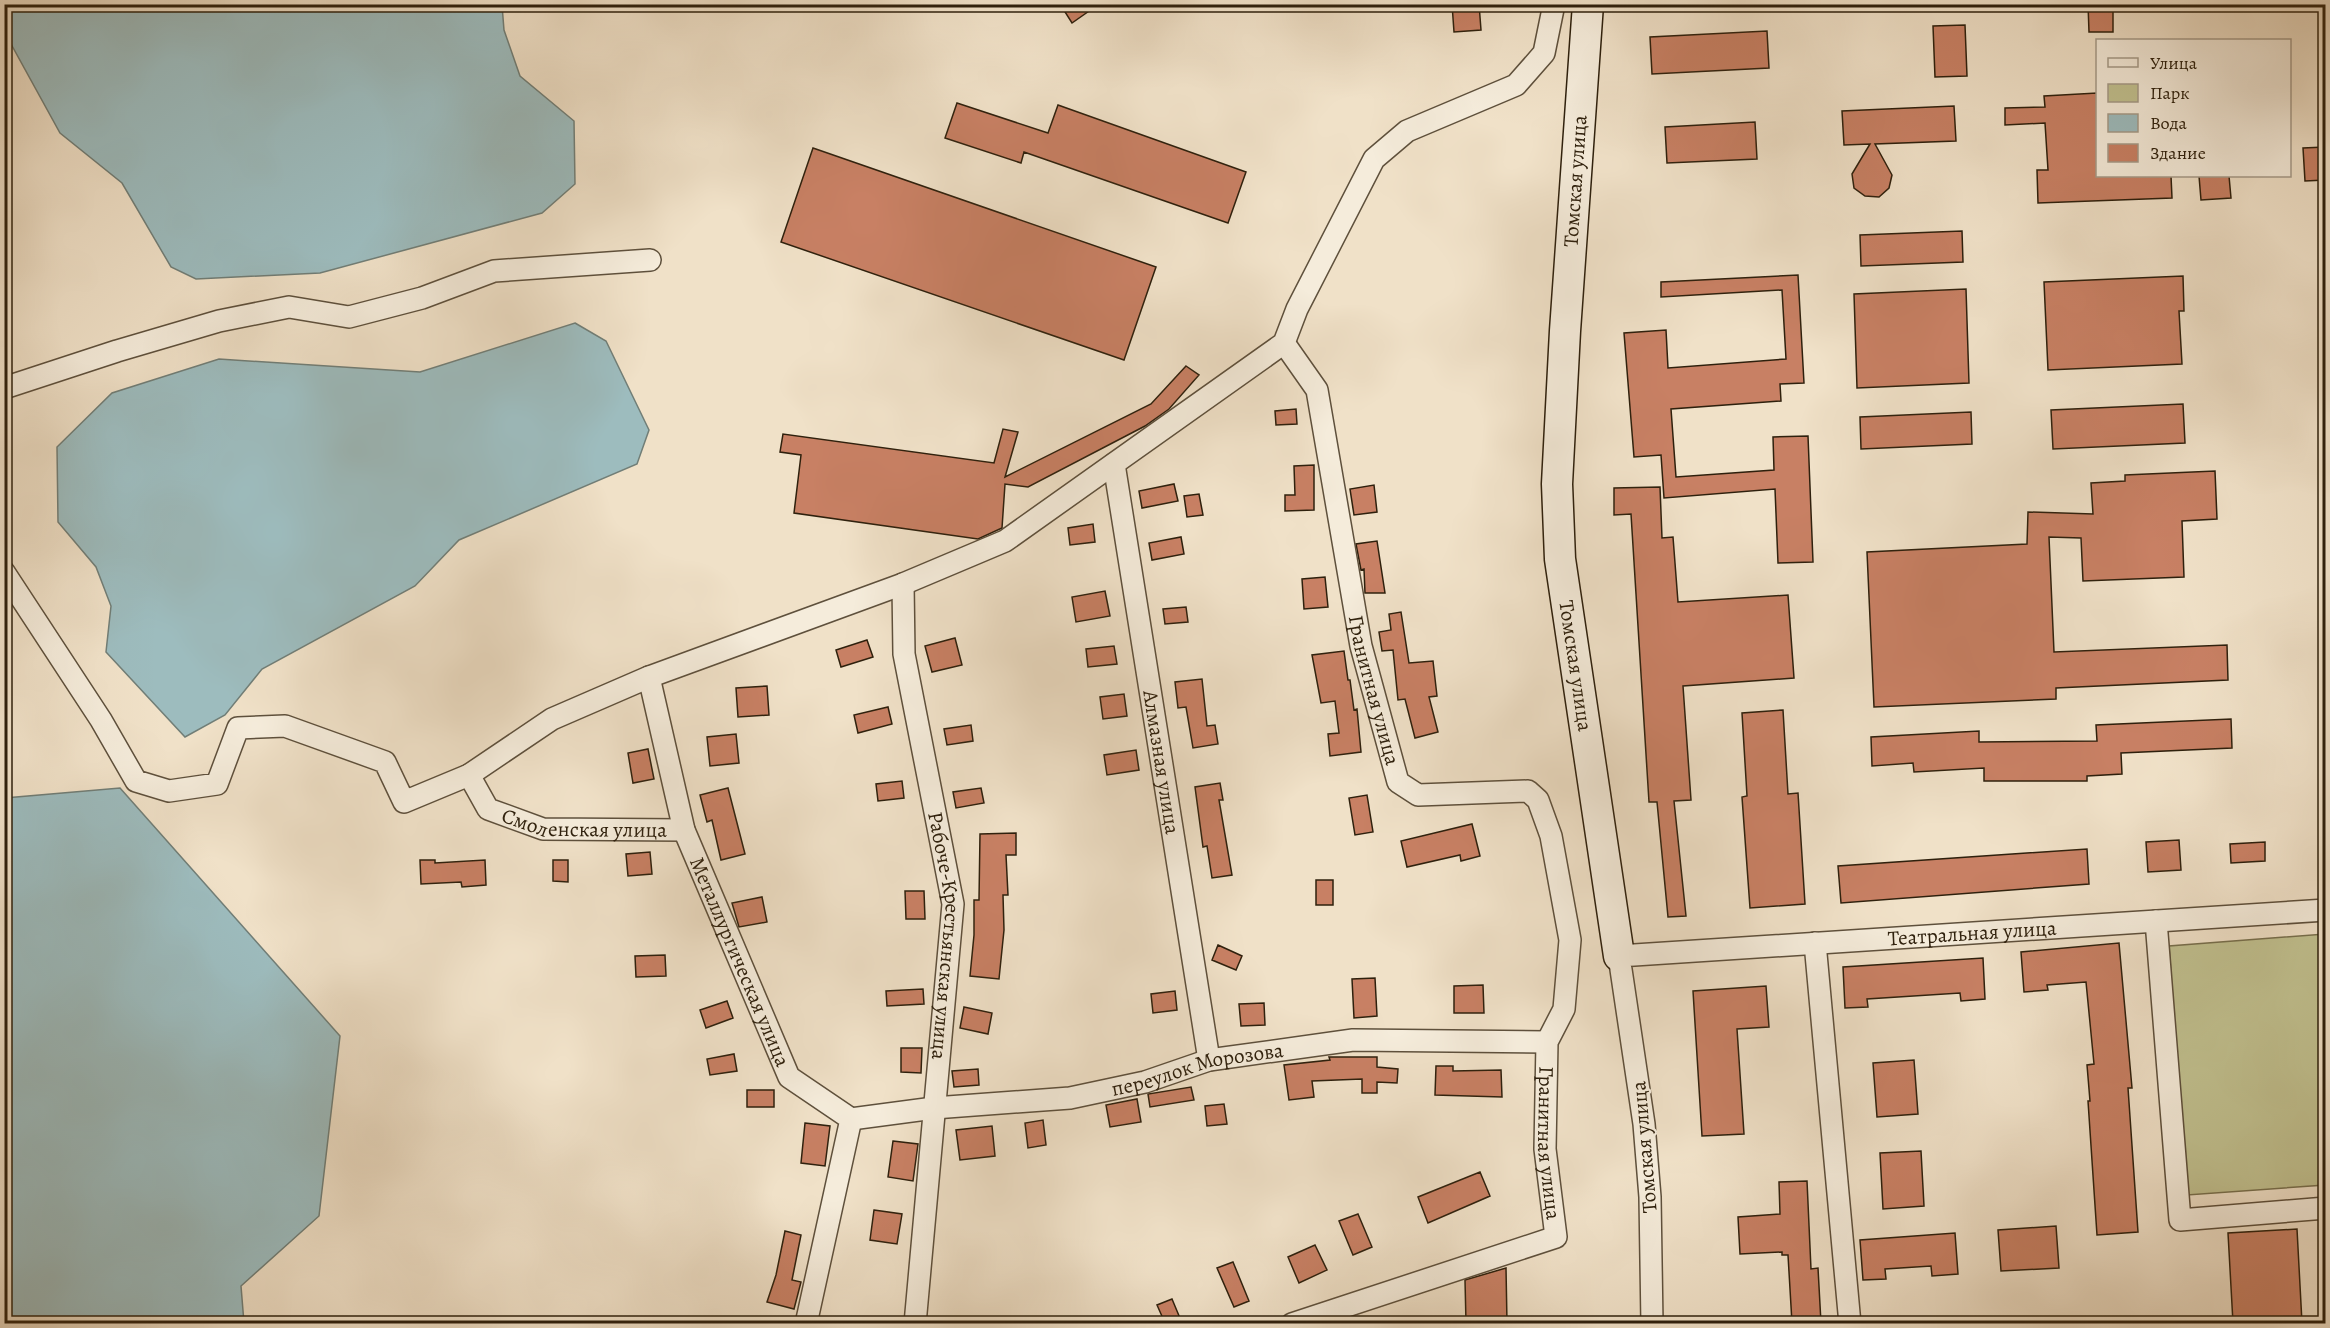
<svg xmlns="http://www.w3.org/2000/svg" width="2330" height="1328" font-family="Alegreya,serif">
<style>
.green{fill:#c1c190;stroke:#78704e;stroke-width:1.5}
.water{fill:#9dbcbe;stroke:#717e77;stroke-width:1.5}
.building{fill:#c88064;stroke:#2e200d;stroke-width:1.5}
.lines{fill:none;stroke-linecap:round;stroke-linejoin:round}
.street-casing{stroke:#5e503c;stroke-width:24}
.secondary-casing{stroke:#2e200d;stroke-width:33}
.street{stroke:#f5ecdb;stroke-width:21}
.secondary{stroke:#f5ecdb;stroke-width:30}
.labels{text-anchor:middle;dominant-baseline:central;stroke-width:4.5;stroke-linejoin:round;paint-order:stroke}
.street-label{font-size:21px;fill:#2e200d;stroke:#f5ecdb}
</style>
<rect width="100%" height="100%" fill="#f0e1c8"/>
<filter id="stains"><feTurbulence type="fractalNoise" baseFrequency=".00333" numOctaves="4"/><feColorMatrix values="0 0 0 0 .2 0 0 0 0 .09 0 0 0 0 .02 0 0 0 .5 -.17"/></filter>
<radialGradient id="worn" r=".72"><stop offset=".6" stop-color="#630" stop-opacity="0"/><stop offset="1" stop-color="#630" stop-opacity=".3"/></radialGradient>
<path class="green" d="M2325,934V1185L2187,1195L2169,946Z"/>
<path class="water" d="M4,5H502L504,30L520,76L574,121L575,184L542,213L320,273L196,279L171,267L122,183L60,133L5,33Z
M575,323L606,341L649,430L637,464L459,540L415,586L262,669L225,715L185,737L106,652L111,606L96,567L58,522L57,447L112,393L219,359L420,372Z
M120,788L340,1036L319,1216L241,1286L244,1323H5V798Z"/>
<path class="building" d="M1060,4H1099L1072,23Z
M1452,4H1479L1481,30L1454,32Z
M2088,4H2113V32H2089Z
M1965,25L1967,76L1935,77L1933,26Z
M1767,31L1769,68L1652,74L1650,37Z
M2097,93V176H2171L2172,198L2038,203L2037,170H2048L2045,123L2005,125V108L2045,107L2044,96Z
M957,103L1048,133L1058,105L1246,172L1228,223L1024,152L1021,163L945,138Z
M1954,106L1956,141L1875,144L1892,175L1889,188L1879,197L1865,196L1854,188L1852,174L1870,144L1844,145L1842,111Z
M1755,122L1757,159L1667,163L1665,127Z
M2325,147V180L2305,181L2303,148Z
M813,148L1156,267L1124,360L781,242Z
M2199,176H2229L2231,198L2201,200Z
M1962,231L1963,262L1861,266L1860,235Z
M1798,275L1804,383L1780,384L1781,401L1671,409L1676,477L1774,470L1773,437L1808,436L1813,562L1778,563L1775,489L1664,498L1661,455L1634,457L1624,333L1666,330L1668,368L1786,359L1782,290L1661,297V282Z
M2183,276L2184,311H2179L2182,364L2048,370L2044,282Z
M1966,289L1969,383L1857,388L1854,294Z
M1186,366L1199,375L1169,409L1145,426L1028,487L1005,484L1002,528L978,539L794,513L801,455L780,452L783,434L994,463L1003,429L1018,432L1005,477L1151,404Z
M2183,404L2185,443L2053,449L2051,410Z
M1296,409L1297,424L1276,425L1275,411Z
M1971,412L1972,444L1861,449L1860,417Z
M1314,465V510L1285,511V495H1295L1294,466Z
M2215,471L2217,519L2182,521L2184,577L2083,581L2081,538L2049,537L2054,652L2227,645L2228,680L2056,688V699L1874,707L1867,552L2027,544L2028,512L2093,514L2091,483L2125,481V475Z
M1174,484L1178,501L1142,508L1139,491Z
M1374,485L1377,512L1354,515L1350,489Z
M1660,487L1662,538L1673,537L1678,602L1788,595L1794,678L1683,686L1691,800L1674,801L1686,916L1668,917L1657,802H1649L1631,514L1614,515V488Z
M1199,494L1203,515L1187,517L1184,496Z
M1093,524L1095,542L1070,545L1068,528Z
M1181,537L1184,554L1152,560L1149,543Z
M1377,541L1385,593H1365L1364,569L1361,570L1356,544Z
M1325,577L1328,607L1304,609L1302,579Z
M1105,591L1110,616L1076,622L1072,597Z
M1186,607L1188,622L1165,624L1163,609Z
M1401,612L1409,663L1433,661L1437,696L1429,697L1438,732L1415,738L1405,699L1398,700L1393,650L1382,651L1379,632L1391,630L1389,614Z
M955,638L962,665L932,672L925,646Z
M867,640L873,657L841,667L836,650Z
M1114,646L1117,664L1088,667L1086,649Z
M1344,651L1348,680H1350L1354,710L1357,709L1361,752L1330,756L1328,734L1339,733L1335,701L1321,703L1312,655Z
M1202,679L1207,726L1215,725L1218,744L1193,748L1186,707L1178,708L1175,682Z
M767,686L769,715L738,717L736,688Z
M1124,694L1127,716L1103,719L1100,697Z
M888,707L892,724L858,733L854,715Z
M1783,710L1788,794L1798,793L1805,904L1750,908L1742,797L1747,796L1742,713Z
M2231,719L2232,748L2121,753L2122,774L2087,776V781H1984V768L1914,772L1913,763L1872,766L1871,737L1979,731V742L2097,741L2096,725Z
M971,725L973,741L947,745L944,729Z
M736,734L739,763L710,766L707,737Z
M648,749L654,779L633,783L628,753Z
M1136,750L1139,770L1107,775L1104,755Z
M902,781L904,798L878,801L876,784Z
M1220,783L1223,800H1219L1232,875L1212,878L1207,846L1203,847L1195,787Z
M728,788L745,854L721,860L712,820L707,822L700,795Z
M981,788L984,803L956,808L953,792Z
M1367,795L1373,832L1355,835L1349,798Z
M1472,824L1480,856L1461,861L1460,855L1407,867L1401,841Z
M1016,833V855H1006L1008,895H1003L1004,930L999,979L970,976L974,935V900H979L980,834Z
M2179,840L2181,870L2148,872L2146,842Z
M2265,842V861L2231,863L2230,844Z
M2087,849L2089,884L1841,903L1838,866Z
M650,852L652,874L628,876L626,854Z
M420,860H435V863L485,860L486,885L462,887L461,882L421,884Z
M553,860H568V882L553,881Z
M1316,880H1333V905H1316Z
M905,891H924L925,919H906Z
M762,897L767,922L739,927L732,903Z
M2119,943L2132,1088H2128L2138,1232L2097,1235L2088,1101H2090L2087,1065L2094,1064L2086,982L2047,985L2048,990L2024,992L2021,952Z
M1218,945L1242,956L1236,970L1212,960Z
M665,955L666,976L636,977L635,956Z
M1983,958L1985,999L1961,1001L1960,993L1867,999L1868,1007L1845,1008L1843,967Z
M1375,978L1377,1016L1354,1018L1352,979Z
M1483,985L1484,1013H1454V986Z
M1766,986L1769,1027L1737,1029L1744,1134L1702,1136L1693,991Z
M923,989L924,1004L887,1006L886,991Z
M1175,991L1177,1010L1153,1013L1151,994Z
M727,1001L733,1018L706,1028L700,1010Z
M1264,1003L1265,1025L1241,1026L1239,1004Z
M964,1007L992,1013L988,1034L960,1028Z
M901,1048H922L921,1073L901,1072Z
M734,1054L737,1071L710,1075L707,1059Z
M1329,1057H1377V1067L1398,1069L1397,1083L1377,1082V1093H1362V1079L1312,1081L1314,1097L1289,1100L1284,1065L1330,1060Z
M1914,1060L1918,1114L1877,1117L1873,1063Z
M1436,1066H1453V1071L1501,1070L1502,1097L1435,1095Z
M978,1069L979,1085L954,1087L952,1071Z
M1191,1087L1194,1100L1150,1107L1148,1094Z
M747,1090H774V1107H747Z
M1137,1099L1141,1122L1110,1127L1106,1105Z
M1224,1104L1227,1124L1207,1126L1205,1106Z
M1043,1120L1046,1145L1028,1148L1025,1123Z
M805,1123L830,1126L825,1166L801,1163Z
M992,1126L995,1156L960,1160L956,1130Z
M893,1141L918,1144L913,1181L888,1177Z
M1921,1151L1924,1206L1883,1209L1880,1153Z
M1480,1172L1490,1196L1428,1223L1418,1197Z
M1807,1181L1811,1269L1818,1268L1821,1323H1792L1788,1255H1782V1252L1740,1254L1738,1217L1780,1214L1779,1182Z
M874,1210L902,1214L897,1244L870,1240Z
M1358,1214L1372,1247L1353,1255L1339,1221Z
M2056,1226L2059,1268L2001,1271L1998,1230Z
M2297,1229L2302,1323H2233L2228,1233Z
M785,1231L801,1235L792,1280L801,1282L794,1309L767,1302L776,1275Z
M1955,1233L1958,1274L1932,1276L1931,1266L1885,1269L1886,1279L1863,1280L1860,1240Z
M1315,1245L1327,1270L1299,1283L1288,1257Z
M1233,1262L1249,1301L1234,1307L1217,1268Z
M1506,1268L1507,1323H1466L1465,1280Z
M1172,1299L1182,1323H1165L1157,1305Z"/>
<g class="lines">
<defs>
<g id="street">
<path id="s1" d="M1284,343L1317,390L1361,646L1398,782L1418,795L1528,791L1538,800L1551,836L1570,940L1564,1009L1547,1042L1545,1149L1556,1237L1292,1324"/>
<path d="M4,388L117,351L219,321L289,307L349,317L422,298L494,271L650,260"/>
<path id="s2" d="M1114,464L1209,1060"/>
<path d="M4,572L101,720L136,781L169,791L217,784L238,728L285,726L385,762L404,802L469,775L552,719L649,677L903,584L1005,541L1284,343L1297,309L1374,159L1407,131L1516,85L1544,53L1554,4"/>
<path id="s3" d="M903,584L904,654L953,904L915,1324"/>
<path id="s4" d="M649,677L684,830L789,1077L851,1119L806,1324"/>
<path id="s5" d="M469,775L488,809L543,829L684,830"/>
<path d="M2156,921L2180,1220L2326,1208"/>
<path d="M1815,943L1850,1324"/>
<path id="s6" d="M851,1119L934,1108L1070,1098L1145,1082L1209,1060L1353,1040L1547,1042"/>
<path id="s7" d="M1652,1324L1650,1197L1644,1124L1619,956L2326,910"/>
</g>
<g id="secondary">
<path id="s8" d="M1588,4L1565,331L1557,484L1560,559L1619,956"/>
</g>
</defs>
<use href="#street" class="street-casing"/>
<use href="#secondary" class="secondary-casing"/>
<use href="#street" class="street"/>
<use href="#secondary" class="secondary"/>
</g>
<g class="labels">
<g class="street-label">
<text transform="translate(1575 181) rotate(-86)">Томская улица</text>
<text stroke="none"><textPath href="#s8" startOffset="664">Томская улица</textPath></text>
<text stroke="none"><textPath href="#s1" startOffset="363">Гранитная улица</textPath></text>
<text stroke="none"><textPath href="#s2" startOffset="302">Алмазная улица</textPath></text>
<text stroke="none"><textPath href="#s5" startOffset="138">Смоленская улица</textPath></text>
<text stroke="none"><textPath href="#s7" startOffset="724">Театральная улица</textPath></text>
<text stroke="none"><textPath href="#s3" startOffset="356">Рабоче-Крестьянская улица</textPath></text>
<text stroke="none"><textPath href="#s4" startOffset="300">Металлургическая улица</textPath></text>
<text stroke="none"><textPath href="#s6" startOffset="351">переулок Морозова</textPath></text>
<text stroke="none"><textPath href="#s1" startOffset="957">Гранитная улица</textPath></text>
<text transform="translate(1644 1147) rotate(-95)">Томская улица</text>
</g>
</g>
<rect width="2330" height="1328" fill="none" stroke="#f0e1c8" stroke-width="24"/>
<rect x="6" y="6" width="2318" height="1316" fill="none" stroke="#2e200d" stroke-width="3"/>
<rect x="12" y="12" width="2306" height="1304" fill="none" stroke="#2e200d" stroke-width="1.5"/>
<rect x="2096" y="39" width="195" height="138" fill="#f5ecdb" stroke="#a59a89" stroke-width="1.5"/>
<rect x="2108" y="58" width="30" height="9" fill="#f5ecdb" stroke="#a59a89" stroke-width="1.5"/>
<text x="2150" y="69" font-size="18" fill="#2e200d">Улица</text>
<rect x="2108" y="84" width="30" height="18" fill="#c1c190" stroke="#a59a89" stroke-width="1.5"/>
<text x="2150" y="99" font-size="18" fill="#2e200d">Парк</text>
<rect x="2108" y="114" width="30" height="18" fill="#9dbcbe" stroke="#a59a89" stroke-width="1.5"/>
<text x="2150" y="129" font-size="18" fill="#2e200d">Вода</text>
<rect x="2108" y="144" width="30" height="18" fill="#c88064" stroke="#a59a89" stroke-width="1.5"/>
<text x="2150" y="159" font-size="18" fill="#2e200d">Здание</text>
<rect width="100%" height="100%" filter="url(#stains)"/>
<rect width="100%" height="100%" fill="url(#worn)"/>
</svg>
